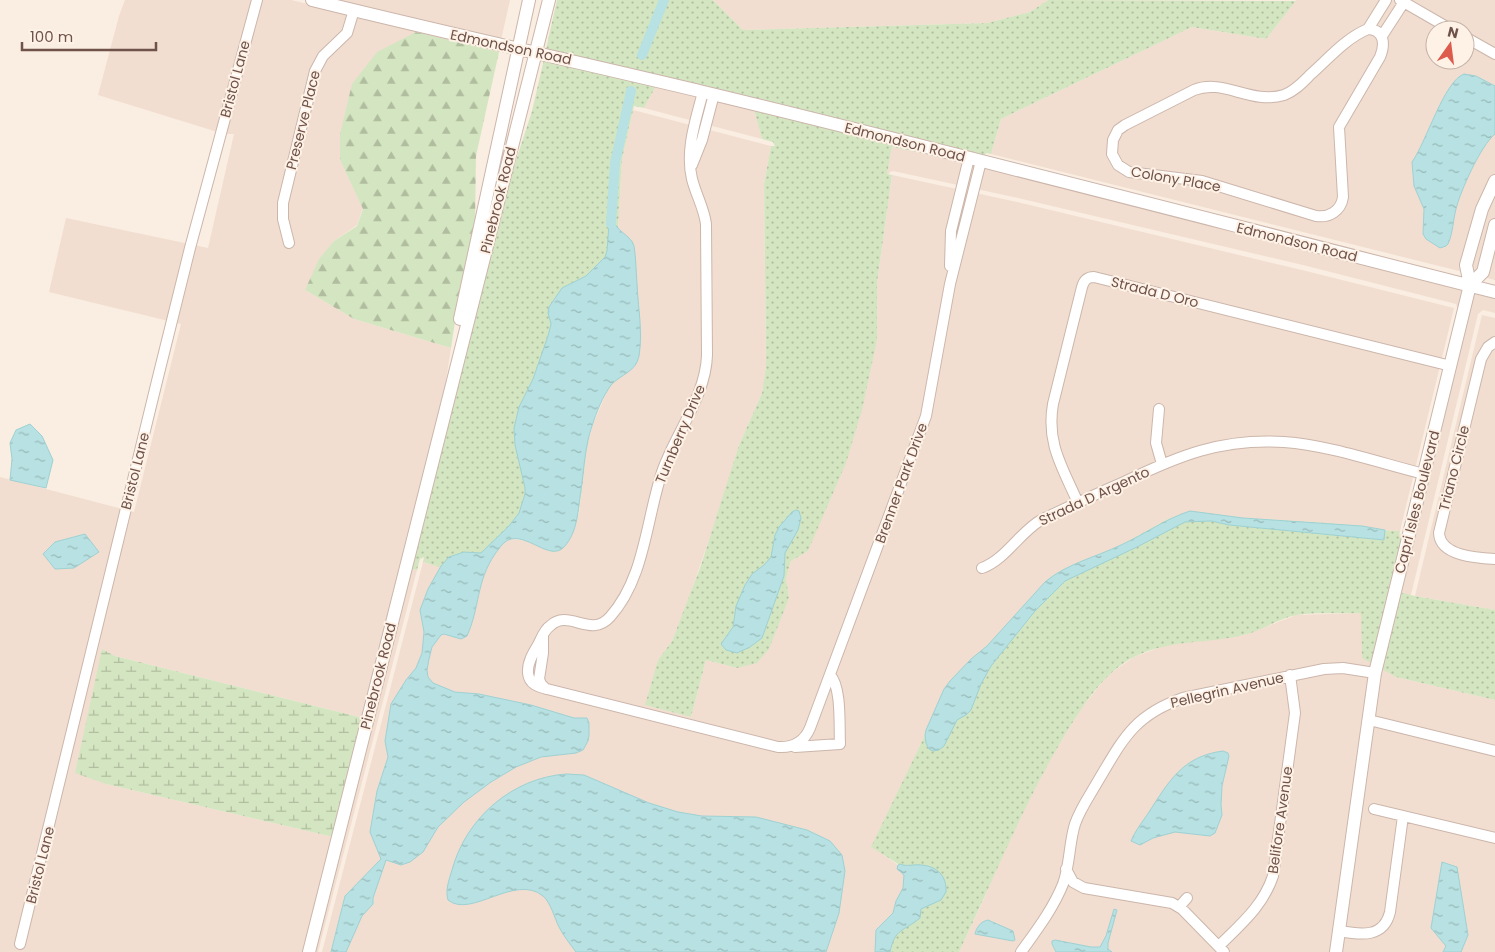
<svg xmlns="http://www.w3.org/2000/svg" width="1495" height="952" font-family="Poppins,sans-serif">
<style>
.residential{fill:#f1ded0;fill-rule:evenodd}
.grass{fill:url(#grass-dots)}
.forest{fill:url(#forest-firs)}
.wetland{fill:url(#wetland-marsh)}
.water{fill:url(#water-ripples);stroke:#9ed1d3}
.lines{fill:none;stroke-linecap:round;stroke-linejoin:round}
.canal{stroke:#b7e1e2;stroke-width:10}
.minor-casing{stroke:#ccb6ab;stroke-width:12}
.tertiary-casing{stroke:#ccb6ab;stroke-width:14}
.minor{stroke:#fff;stroke-width:10}
.tertiary{stroke:#fff;stroke-width:12}
.labels{text-anchor:middle;dominant-baseline:central;stroke-width:4;stroke-linejoin:round;paint-order:stroke}
.street-label{font-size:14px;fill:#6f524a;stroke:#fef2e6}
</style>
<defs>
<pattern id="grass-dots" width="8" height="8" patternUnits="userSpaceOnUse" patternTransform="scale(1.25)"><rect width="8" height="8" fill="#d4e6c1"/><path d="M2 2h.1M6 6h.1" fill="none" stroke="#b0bd9f" stroke-width="1.8" stroke-linecap="round"/></pattern>
<pattern id="forest-firs" width="22" height="20" patternUnits="userSpaceOnUse" patternTransform="scale(1.25)"><rect width="22" height="20" fill="#d4e6c1"/><path d="M5 1l3.5 6h-7zM16 11l3.5 6h-7z" fill="#b0bd9f"/></pattern>
<pattern id="wetland-marsh" width="20" height="14" patternUnits="userSpaceOnUse" patternTransform="scale(1.25)"><rect width="20" height="14" fill="#d4e6c1"/><path d="M1 5h8M5 5V1M11 12h8M15 12V8" fill="none" stroke="#b0bd9f"/></pattern>
<pattern id="water-ripples" width="26" height="14" patternUnits="userSpaceOnUse" patternTransform="scale(1.25)"><rect width="26" height="14" fill="#b7e1e2"/><path d="M2 4q2-2 4 0t4 0M15 11q2-2 4 0t4 0" fill="none" stroke="#99b9b9"/></pattern>
</defs>
<rect width="100%" height="100%" fill="#faede1"/>
<path class="residential" d="M125,0H291L499,50V52L416,32L340,160L363,208L357,225L334,241L305,290L354,319L451,348L443,399L363,718L115,656L102,649L106,784L333,837L303,952H0V477L134,512L181,324L49,292L66,218L208,248L234,134H224L98,95L119,16Z
M335,0H510L501,40Z
M713,0H1048L1030,12L987,23L743,30Z
M1295,0H1495V280L991,154L1001,119L1192,27L1266,39L1296,1ZM1435,30H1465V60H1435Z
M656,86L754,110L762,139L644,108Z
M633,110L771,146L764,184L766,366L762,393L739,445L719,511L687,603L672,641L658,660L646,705L691,717L706,660L737,668L789,598L786,578L791,561L808,551L877,340V283L892,175L1017,202L1306,271L1454,308L1400,531L1377,530L1362,526L1313,522L1243,518L1190,511L1168,519L1123,544L1052,576L987,647L958,673L944,689L925,735L872,847L898,865L899,872L904,875L903,888L896,901L893,913L876,930L875,952H322L423,562L481,580L488,564L501,546L509,539L529,541L545,549L574,529L579,513L587,445L593,424L608,389L617,379L634,367L640,312L632,240L618,230L622,160Z
M892,147L950,159L1465,289L1403,538L1388,535H1400L1404,532L1458,309L1456,304L1307,266L1018,198L893,171L890,172L888,175L879,214Z
M1474,291L1495,297V313L1483,310L1478,314L1411,595L1399,596Z
M1482,315L1495,318V610L1415,596Z
M410,569L417,570L318,952H314Z
M1361,613L1396,677L1495,700V952H959L983,901L1009,839L1049,761L1081,709L1108,675L1134,657L1169,644L1245,635L1296,615Z"/>
<path class="grass" d="M557,0H713L743,30L987,23L1030,12L1048,0L1296,1L1266,39L1192,27L1001,119L991,154L986,153L984,157L715,89L546,49Z
M544,59L656,86L644,108L634,106L622,160L618,230L632,240L634,246C636,258 636,271 637,284C639,307 643,333 638,356C635,372 620,375 611,386C601,398 594,417 590,431C583,458 583,532 563,548C552,558 539,544 528,541C522,539 515,538 509,539C496,547 486,566 481,580L423,562L424,557L420,559L417,570L410,569L508,185L532,111Z
M754,110L950,159L892,147L887,174L892,175L877,283V340L862,410L846,463L808,551L791,561L786,578L789,598L769,649L757,663L737,668L706,660L691,717L645,705L658,660L672,641L701,565L739,445L762,393L766,366L764,184L771,146H775L773,142L762,139Z
M1190,511L1243,518L1313,522L1362,526L1377,530L1400,531L1399,537L1403,538L1391,590L1415,596L1495,610V700L1396,677L1362,658L1361,613C1340,614 1318,612 1297,615C1279,618 1262,631 1244,635C1207,644 1170,639 1134,657C1102,674 1083,706 1065,735C1023,804 994,879 959,952H875L876,930L893,913L896,901L903,888L904,875L897,869L898,864L871,847L925,735L944,689L958,673L987,646L1052,576L1123,544L1168,519Z"/>
<path class="forest" d="M416,32L499,52L476,156L475,223L456,315L451,348L354,319L305,290L319,259L334,241L357,226L363,209L340,160V134L352,84L377,52Z"/>
<path class="wetland" d="M102,649L115,656L363,718L333,837L106,784L75,773Z"/>
<path class="water" d="M1464,74L1476,76L1495,86V134C1481,145 1460,192 1456,209C1453,220 1453,233 1448,244L1446,246L1440,248L1426,239L1423,234L1424,209L1414,186L1412,162C1426,143 1444,81 1464,74Z
M609,224H615C620,233 631,236 634,246C636,258 636,271 637,284C638,307 643,332 639,356C636,372 621,374 611,385C603,396 596,413 592,426C585,446 584,469 581,490C578,509 578,532 564,547C550,562 527,532 508,540C502,543 499,549 495,554C476,582 480,607 467,636L461,639L444,634L441,635L432,647L429,659L427,670L428,677L433,683L455,692L479,694L531,705L574,718H587L589,723V735L588,741L583,750L576,753L541,757L516,767L491,782L464,802L438,827L423,852L410,862L401,865L386,860L373,898V904L362,916L346,952H331L345,896L381,859L370,832L377,791L388,757L385,741L391,704L406,680L416,668L422,653L424,632L420,610L428,589L441,566L449,557L464,552L481,553L509,526L519,513L525,494V488L515,445L514,428L519,407L533,379L548,336L551,324L548,313L549,307L562,288L586,276L605,257L607,251Z
M30,424L42,436L53,460L46,488L10,480L12,459L10,443L16,430Z
M796,510L799,511L801,518L798,530L785,553L784,576L762,638L750,647L737,653L726,650L721,644L733,627L736,606L745,585L752,574L764,565L771,557L775,535L779,527L792,512Z
M1190,511L1243,518L1362,526L1385,530L1384,540L1229,525L1211,521L1185,522L1137,547L1065,581L1035,611L991,666L981,684L971,710L966,715L957,720L944,746L939,750L933,751L929,749L926,743L925,735L926,730L944,689L950,681L971,659L987,646L1045,582C1066,564 1096,557 1121,545C1145,534 1165,519 1190,511Z
M85,534L99,552L74,568L55,569L43,554L55,542Z
M1223,751L1228,753L1229,756L1222,786L1221,805L1222,815L1215,833L1210,836L1175,832L1153,838L1140,845L1131,841C1135,831 1143,821 1149,812C1169,781 1183,756 1223,751Z
M566,774L584,775L649,803L678,812L702,816L756,817L807,830L830,841L842,855L845,871L839,913L826,952H576C570,944 563,935 559,927C554,917 551,903 543,896C515,873 471,919 448,900C445,890 449,880 452,870C466,818 512,778 566,774Z
M1442,862L1457,867L1468,935L1461,952H1443L1446,946L1431,928Z
M900,864C907,867 913,864 921,865C937,866 947,876 946,892L941,900L921,909L920,918C903,932 895,928 890,952H875L876,930L893,913L896,901L903,888L904,875L897,869L898,865Z
M1114,909L1117,910L1108,943V949L1112,952H1056L1052,944V941L1055,940L1091,947H1100L1106,936Z
M988,920L1013,931L1015,940L1013,941L975,934C976,928 981,921 988,920Z"/>
<g class="lines">
<path class="canal" d="M642,55L664,0
M611,224L615,163L631,91"/>
<defs>
<path id="minor" d="M1400,0L1452,30
M1368,29C1385,30 1385,45 1380,57L1339,127L1343,197C1341,211 1329,218 1316,216L1202,181L1129,172L1118,165L1112,154L1113,140L1118,130L1125,125L1194,90C1224,78 1250,105 1284,95C1295,91 1303,82 1311,74C1329,58 1346,38 1368,29Z
M1368,29L1386,0
M1382,36L1404,2
M1465,37L1495,54
M703,92C696,119 685,150 692,179C696,195 704,208 706,224L707,355C706,396 675,434 662,472C646,520 645,578 610,617C590,639 569,608 550,626C544,630 541,639 538,645C533,653 527,663 528,673C529,684 538,687 547,689L778,747C793,748 804,742 810,728L926,416L950,284L981,161
M692,165L702,140L714,94
M289,243L283,219V203L315,71L323,56L347,33L354,10
M950,266L951,231L969,158
M1495,342L1488,347L1481,359L1439,533C1440,556 1477,558 1495,559
M1159,409L1156,443L1162,464
M1078,503C1063,468 1046,444 1053,404L1082,287C1084,280 1087,277 1094,277L1451,366
M982,568C1006,559 1019,533 1041,520C1068,507 1096,494 1124,482C1178,456 1221,438 1284,442C1328,445 1380,463 1424,474
M543,636V653L539,679L541,684L546,689
M1369,720L1495,751
M795,747L840,744C839,727 842,687 830,675
M1374,809L1495,838
M1066,869L1073,882L1084,888L1172,903L1182,909L1224,952
M1179,907L1187,898
M1340,931C1361,935 1384,938 1390,912L1403,816
M20,944L158,377L190,248L257,0
M1219,946C1241,924 1263,906 1273,876L1295,713L1290,675
M1021,952C1036,931 1053,909 1063,884C1070,865 1069,843 1075,824C1080,809 1090,795 1098,781C1123,739 1134,715 1183,698L1324,669L1343,668L1375,673"/>
<path id="tertiary" d="M312,0C445,33 579,62 712,94C973,157 1234,226 1495,292
M1470,285L1483,272L1495,225
M460,319L529,0
M309,952L549,0
M1336,952L1375,673L1470,285L1466,265L1482,209L1495,181"/>
</defs>
<use href="#minor" class="minor-casing"/>
<use href="#tertiary" class="tertiary-casing"/>
<use href="#minor" class="minor"/>
<use href="#tertiary" class="tertiary"/>
</g>
<g class="labels">
<g class="street-label">
<text transform="translate(511 47) rotate(12)">Edmondson Road</text>
<text transform="translate(235 79) rotate(-75)">Bristol Lane</text>
<text transform="translate(303 120) rotate(-76)">Preserve Place</text>
<text transform="translate(905 142) rotate(14)">Edmondson Road</text>
<text transform="translate(1176 179) rotate(10)">Colony Place</text>
<text transform="translate(498 200) rotate(-76)">Pinebrook Road</text>
<text transform="translate(1297 242) rotate(14)">Edmondson Road</text>
<text transform="translate(1155 292) rotate(14)">Strada D Oro</text>
<text transform="translate(680 434) rotate(-67)">Turnberry Drive</text>
<text transform="translate(1454 468) rotate(-76)">Triano Circle</text>
<text transform="translate(135 471) rotate(-76)">Bristol Lane</text>
<text transform="translate(901 483) rotate(-70)">Brenner Park Drive</text>
<text transform="translate(1094 496) rotate(-25)">Strada D Argento</text>
<text transform="translate(1417 502) rotate(-76)">Capri Isles Boulevard</text>
<text transform="translate(378 676) rotate(-76)">Pinebrook Road</text>
<text transform="translate(1227 690) rotate(-13)">Pellegrin Avenue</text>
<text transform="translate(1280 820) rotate(-82)">Belifore Avenue</text>
<text transform="translate(40 865) rotate(-76)">Bristol Lane</text>
</g>
</g>
<g transform="translate(1450 45) rotate(14)"><circle r="24" fill="#fef2e6" stroke="#c5b2a8"/>
<path d="M0-4L9 19L0 12L-9 19Z" fill="#dd5b4d"/>
<text y="-8" font-size="14" font-weight="bold" text-anchor="middle" fill="#6f524a">N</text>
</g>
<path d="M22 42v8h134v-8" fill="none" stroke="#6f524a" stroke-width="2.5"/>
<text x="30" y="42" font-size="15" fill="#6f524a" stroke="#fef2e6" stroke-width="4" paint-order="stroke">100 m</text>
</svg>
